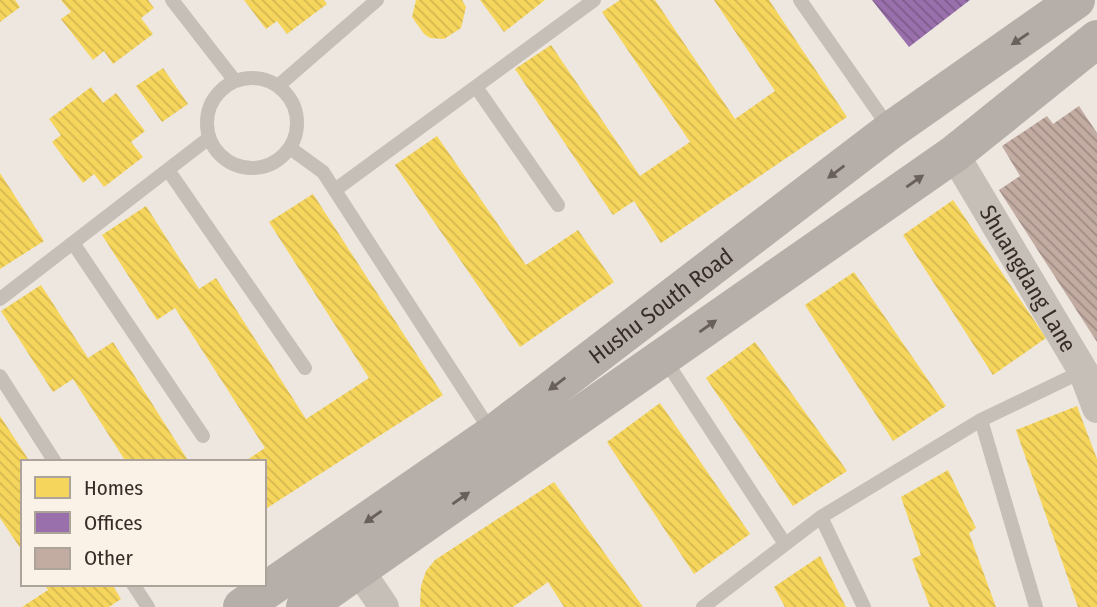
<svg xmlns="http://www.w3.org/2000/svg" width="1097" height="607" font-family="'Fira Sans Condensed',sans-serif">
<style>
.homes{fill:url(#homes-back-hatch)}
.offices{fill:url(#offices-back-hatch)}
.building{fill:url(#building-back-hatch)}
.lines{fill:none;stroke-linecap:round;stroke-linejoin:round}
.lane{stroke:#c6bfb8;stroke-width:14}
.street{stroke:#c6bfb8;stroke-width:30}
.secondary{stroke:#b6afa9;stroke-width:38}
.oneway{fill:#6a605b}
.labels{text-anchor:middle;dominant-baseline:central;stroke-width:7;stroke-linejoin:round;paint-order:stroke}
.street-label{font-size:23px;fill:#372c27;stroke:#faf2e6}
</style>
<defs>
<pattern id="homes-back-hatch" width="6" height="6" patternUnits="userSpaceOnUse" patternTransform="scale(1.75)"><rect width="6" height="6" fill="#f6d55c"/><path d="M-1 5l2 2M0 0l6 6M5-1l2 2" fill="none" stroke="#d4b750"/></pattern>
<pattern id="offices-back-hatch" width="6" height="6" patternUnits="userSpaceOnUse" patternTransform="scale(1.75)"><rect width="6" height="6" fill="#9970ab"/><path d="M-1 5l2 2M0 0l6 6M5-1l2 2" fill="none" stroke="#7e5c8b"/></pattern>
<pattern id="building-back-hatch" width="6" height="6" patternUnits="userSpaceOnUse" patternTransform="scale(1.75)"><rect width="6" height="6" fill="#c2aba1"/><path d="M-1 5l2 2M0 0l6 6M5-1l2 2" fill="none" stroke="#9e8b83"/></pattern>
</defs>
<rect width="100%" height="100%" fill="#ede7e0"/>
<path class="homes" d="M0,0H15L20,7L0,22Z
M61,0H148L154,8L141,18L153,34L113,64L104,51L93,60L61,19L71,12Z
M244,0H324L327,4L287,34L277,21L266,29Z
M416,0H462L466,7L461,28L444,39L430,38L424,34L412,17Z
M480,0H545L504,32Z
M620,0H655L735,119L775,91L714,0H769L847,117L661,243L634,201L613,215L515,69L551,45L640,176L690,142L602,12Z
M163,68L188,104L162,122L136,86Z
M91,87L103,103L116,93L145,131L131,142L143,157L104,187L94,174L83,183L52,142L61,135L49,119Z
M437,136L526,265L578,230L614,282L520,347L395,165Z
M0,173L44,241L0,269Z
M313,194L443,395L264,510V462H244L265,448L175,308L157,320L102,235L146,206L199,289L216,278L306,419L369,378L269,222Z
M953,200L1046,338L993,375L903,235Z
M854,272L946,406L893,441L805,305Z
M41,285L88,358L113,342L189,462H126L73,379L53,392L1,311Z
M755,342L847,471L793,506L706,378Z
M660,403L750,534L694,574L607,442Z
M1077,406L1097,459V607H1078L1016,430Z
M0,416L30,462H23V552L0,518Z
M948,470L976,528L969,533L996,607H930L912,559L921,555L901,497Z
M554,482L643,607H564L548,582L513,607H420L421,586L426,571L435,560Z
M820,556L846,607H785L774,587Z
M44,584H112L121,599L109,607H22L48,590Z"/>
<path class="offices" d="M872,0H970L909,47Z"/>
<path class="building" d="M1079,106L1097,133V342L999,190L1020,176L1002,146L1047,116L1053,124Z"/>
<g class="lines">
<path class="lane" d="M172,0L235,81
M800,0L890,129
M207 123a45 45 0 1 1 90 0a45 45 0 1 1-90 0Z
M278,86L377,0
M476,87L558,205
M290,148L323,172L492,433
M168,170L305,368
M335,190L594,0
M73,243L203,436
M0,299L209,138
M664,358L785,544
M0,376L55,462
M981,420L1036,607
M821,517L864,607
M133,584L148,607
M703,607L821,517L981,420L1083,371"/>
<g class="street">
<path id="s1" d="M954,154L1083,371L1097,408"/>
<path d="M359,570L384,607"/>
</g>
<g class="secondary">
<path id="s2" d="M242,607L493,434L891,130L1076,0"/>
<path d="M305,607L954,154L1097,39"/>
</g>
</g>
<defs><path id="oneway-solid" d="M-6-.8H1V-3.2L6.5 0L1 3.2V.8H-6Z" transform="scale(1.75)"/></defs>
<g class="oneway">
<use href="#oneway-solid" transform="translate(1020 39) rotate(146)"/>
<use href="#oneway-solid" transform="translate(836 172) rotate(143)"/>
<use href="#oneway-solid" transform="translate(915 181) rotate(-35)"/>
<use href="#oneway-solid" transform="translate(708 326) rotate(-35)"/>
<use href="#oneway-solid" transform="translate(557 384) rotate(143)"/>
<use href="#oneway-solid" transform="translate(461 498) rotate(-35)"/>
<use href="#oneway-solid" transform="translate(373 517) rotate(145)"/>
</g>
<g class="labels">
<g class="street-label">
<text stroke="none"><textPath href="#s1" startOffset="145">Shuangdang Lane</textPath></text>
<text stroke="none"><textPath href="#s2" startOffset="516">Hushu South Road</textPath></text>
</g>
</g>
<rect x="21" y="460" width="245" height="126" fill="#faf2e6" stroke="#aca39a" stroke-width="2"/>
<rect x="35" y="477" width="35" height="21" fill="#f6d55c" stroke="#aca39a" stroke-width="2"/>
<text x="84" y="495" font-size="21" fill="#372c27">Homes</text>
<rect x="35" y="512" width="35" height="21" fill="#9970ab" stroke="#aca39a" stroke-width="2"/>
<text x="84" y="530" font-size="21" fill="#372c27">Offices</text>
<rect x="35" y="548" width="35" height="21" fill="#c2aba1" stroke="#aca39a" stroke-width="2"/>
<text x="84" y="565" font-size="21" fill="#372c27">Other</text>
</svg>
